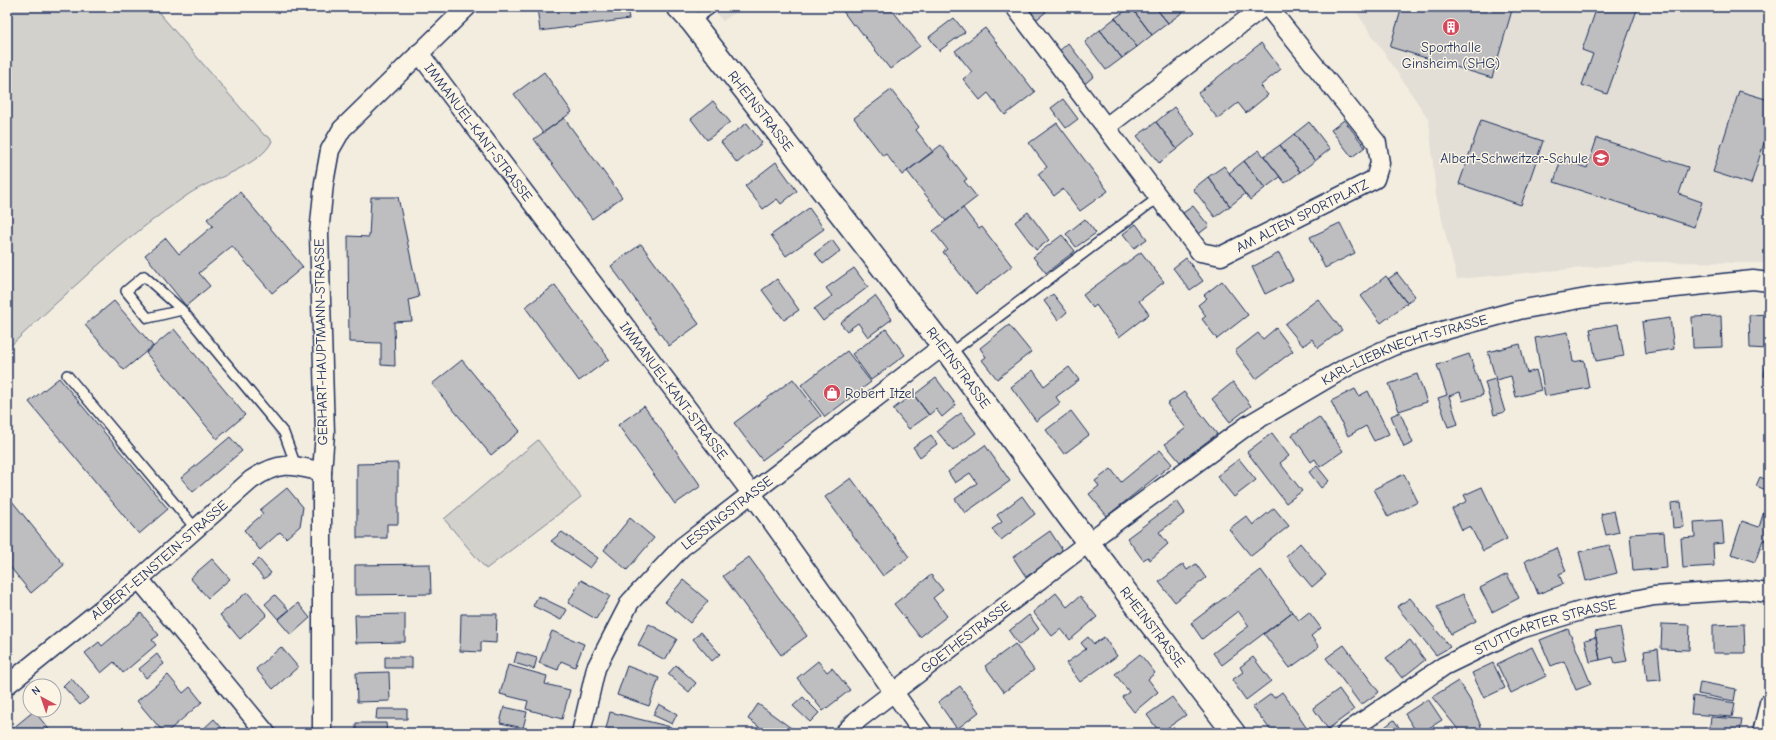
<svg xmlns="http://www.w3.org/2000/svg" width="1776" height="740" font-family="'Comic Neue',sans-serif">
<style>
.built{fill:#e3dfd6}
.green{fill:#d3d1cc;stroke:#778095}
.building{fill:#bebec0;stroke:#1b2f5e}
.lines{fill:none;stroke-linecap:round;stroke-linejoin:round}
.service-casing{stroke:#1b2f5e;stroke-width:12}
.minor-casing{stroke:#1b2f5e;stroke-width:21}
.secondary-casing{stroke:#1b2f5e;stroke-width:25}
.service{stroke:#fcf5e5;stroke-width:9}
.minor{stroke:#fcf5e5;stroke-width:18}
.secondary{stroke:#fcf5e5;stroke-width:22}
.labels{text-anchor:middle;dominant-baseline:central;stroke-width:3;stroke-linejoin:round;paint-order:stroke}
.poi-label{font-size:14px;fill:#1b2f5e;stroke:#fcf5e5}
.street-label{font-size:14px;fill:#1b2f5e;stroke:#fcf5e5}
</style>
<rect width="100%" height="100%" fill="#f3ede0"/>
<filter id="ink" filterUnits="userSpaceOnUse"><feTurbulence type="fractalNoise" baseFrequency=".025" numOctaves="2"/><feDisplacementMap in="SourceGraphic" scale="8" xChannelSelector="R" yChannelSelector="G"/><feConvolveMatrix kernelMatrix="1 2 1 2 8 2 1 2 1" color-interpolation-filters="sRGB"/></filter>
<g filter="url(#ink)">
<path class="built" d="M710,7H744L723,21Z
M1353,7H1769V263L1651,262L1457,279L1436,196L1429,120Z"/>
<path class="green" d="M7,7H154L264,135L269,137L272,141C262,165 211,179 189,194C123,238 65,295 7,349Z
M538,440L581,497L486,569L444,519Z"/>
<path class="building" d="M537,7H627L629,19L540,31Z
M840,7H890L920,46L890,69L855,24L853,25Z
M1021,7H1041L1046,12L1033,22Z
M1131,7H1155L1168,23L1152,35Z
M1131,7L1152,35L1137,47L1115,18Z
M1155,7H1180L1183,12L1168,23Z
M1402,7H1513L1492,78L1390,47Z
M1597,7H1638L1607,94L1582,85L1593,54L1582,50Z
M954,18L965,32L939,51L929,37Z
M1115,18L1137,47L1122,58L1100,30Z
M985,28L1035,92L1005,115L988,93L980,100L963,79L972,72L955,51Z
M1100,30L1122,58L1106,70L1085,42Z
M1068,43L1094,76L1081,87L1056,54Z
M1261,43L1281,69L1260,86L1268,95L1246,113L1238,103L1218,119L1198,93Z
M544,72L572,112L543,133L514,94Z
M891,90L919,127L916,130L933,152L902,175L886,154L883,156L854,118Z
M1739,91L1769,100V127L1751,184L1713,172Z
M1063,99L1078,119L1066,128L1051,108Z
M713,101L730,122L707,140L691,119Z
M1174,107L1195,134L1177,149L1156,122Z
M564,118L622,197L592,219L534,139Z
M1344,120L1365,147L1352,157L1331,130Z
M1481,120L1543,141L1521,205L1459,184Z
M1156,122L1177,149L1159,163L1137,136Z
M1309,122L1330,149L1315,161L1294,134Z
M747,123L762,143L737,163L721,142Z
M1057,123L1108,191L1080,211L1063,189L1054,196L1038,174L1047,167L1029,143Z
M1294,134L1315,161L1300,172L1280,145Z
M1597,138L1688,167L1679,194L1702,202L1694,227L1554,182L1561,159L1587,168Z
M941,145L967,179L964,181L977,197L946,221L907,171Z
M1280,145L1300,172L1285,183L1264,156Z
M1259,150L1280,177L1265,188L1244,161Z
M1244,161L1265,188L1250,200L1229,173Z
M776,162L797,191L781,204L777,199L763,209L745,186Z
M1224,166L1245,194L1230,206L1208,177Z
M1208,177L1230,206L1215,217L1193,189Z
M240,192L303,267L272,293L232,246L199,273L210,286L186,306L145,255L166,238L179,254L213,226L207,219Z
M371,197H398L419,297L409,300L412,321L394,322L395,366L381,365V343L349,342L348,236L369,237Z
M1193,206L1209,226L1196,236L1180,215Z
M809,208L824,229L786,256L771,235Z
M963,208L979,229L982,227L1012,266L976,294L943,252L947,249L933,231Z
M1028,212L1049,240L1036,250L1015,222Z
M1085,219L1096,233L1076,247L1066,234Z
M1340,223L1355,253L1325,268L1310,237Z
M1136,224L1147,239L1134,248L1123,234Z
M1062,235L1075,251L1046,273L1033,257Z
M832,240L840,251L823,264L815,253Z
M641,244L699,324L669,346L611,266Z
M1141,252L1164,282L1139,301L1149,314L1119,337L1096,305L1093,308L1083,295Z
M1279,253L1293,280L1265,294L1252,267Z
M1186,258L1203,281L1190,290L1173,268Z
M854,268L868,287L823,321L814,309L832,296L826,288Z
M1397,273L1415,296L1407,303L1388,279Z
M1386,276L1407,303L1381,323L1361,296Z
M777,279L799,310L784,320L762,290Z
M1222,281L1248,315L1217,339L1202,319L1206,316L1198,305L1207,298L1204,295Z
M555,285L609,359L579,381L525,307Z
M1053,294L1067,312L1058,320L1044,301Z
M875,296L892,319L868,337L858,323L847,331L840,323Z
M1318,299L1342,330L1318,348L1312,339L1303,346L1285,324Z
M114,301L153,346L124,370L85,325Z
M1769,314V377L1764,376L1768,349L1750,348L1749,315Z
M1721,316L1722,347L1693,348L1692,317Z
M1670,318L1674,349L1646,353L1642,322Z
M1618,324L1624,356L1596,361L1590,329Z
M1009,325L1031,352L997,379L982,360L986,357L980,348Z
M1276,328L1293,351L1256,379L1235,351L1258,333L1263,339Z
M174,329L245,415L217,439L146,353Z
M886,329L905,355L871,380L852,354Z
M1568,332L1573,362L1584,360L1589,388L1545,396L1535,338Z
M1520,344L1527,373L1536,370L1541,390L1516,397L1511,376L1496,380L1488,352Z
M847,351L871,382L825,417L801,385Z
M1469,354L1483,395L1463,401L1460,392L1449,396L1458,424L1448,427L1438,398L1447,395L1437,365Z
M462,360L520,431L491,455L432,384Z
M1069,367L1079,380L1056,397L1060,403L1036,421L1011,387L1033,370L1044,386Z
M1417,374L1427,402L1399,411L1389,384Z
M59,378L168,509L139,534L29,402Z
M936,378L956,405L942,417L936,409L929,415L914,395Z
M793,379L821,416L762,460L734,423Z
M1495,379L1505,412L1494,415L1485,382Z
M1233,382L1251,406L1230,422L1212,399Z
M1355,389L1359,396L1368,391L1389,434L1374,441L1366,426L1348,436L1331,401Z
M1184,392L1217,434L1180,462L1165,444L1186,428L1167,404Z
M913,394L929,415L909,429L893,409Z
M644,406L701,486L675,504L618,425Z
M1071,411L1089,435L1064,454L1046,430Z
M1400,412L1413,443L1404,447L1391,416Z
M961,413L976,433L953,451L937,431Z
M1319,417L1343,451L1320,467L1315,459L1311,462L1292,435Z
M1272,433L1289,456L1280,463L1302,491L1286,503L1247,452Z
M931,435L937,444L920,457L913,447Z
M230,437L242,451L193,492L181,478Z
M985,445L1010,481L965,513L955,499L977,483L970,473L955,483L948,472Z
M1160,450L1172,464L1107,516L1089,494L1099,486L1095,481L1111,469L1121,482Z
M1239,459L1256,480L1234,497L1217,476Z
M398,463V524H387V538H357V464Z
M1317,466L1329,481L1321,488L1309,472Z
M1404,474L1418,502L1388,517L1374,489Z
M1760,477L1769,481V491L1756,486Z
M851,478L909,557L883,576L825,497Z
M1482,487L1507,539L1483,551L1470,526L1462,530L1452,509L1467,501L1464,495Z
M287,488L303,507L300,526L286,538L280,532L260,550L244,530L263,514L260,510Z
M7,495L64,565L31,593L7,563Z
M1022,496L1035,514L1001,540L992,529L1002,522L997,515Z
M1177,501L1185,513L1159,532L1168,544L1150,560L1148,557L1143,560L1127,538Z
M1681,502L1684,527L1673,528L1671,503Z
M1767,502L1769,503V542L1763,540L1755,562L1731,554L1742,521L1759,527Z
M1274,508L1289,526L1251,556L1229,529L1246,516L1253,525Z
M1614,511L1619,532L1606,535L1601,514Z
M630,518L654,538L627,570L604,550Z
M1722,520L1724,543L1713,544L1714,566L1683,568L1681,538L1695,537L1694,522Z
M1050,531L1063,551L1026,577L1013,557Z
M562,532L598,558L590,568L551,541Z
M1664,532L1667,568L1633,571L1630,534Z
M1300,543L1326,575L1312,587L1286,556Z
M1609,545L1617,573L1586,581L1579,552Z
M1557,548L1566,571L1559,574L1563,584L1538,594L1525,561Z
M749,557L807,636L781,655L723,576Z
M212,559L230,579L208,598L190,578Z
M259,559L271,573L264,579L252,565Z
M430,564L431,594L355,595V565Z
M1183,564L1187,570L1196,564L1206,578L1175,602L1159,582Z
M1261,570L1292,612L1222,665L1213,653L1249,626L1238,611L1202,639L1191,623Z
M1507,574L1519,598L1492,612L1480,588Z
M931,575L943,590L933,598L947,616L920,637L894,604Z
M581,580L610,596L596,619L568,603Z
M683,580L708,601L690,623L665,602Z
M247,592L267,615L240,639L220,615Z
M1056,593L1067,607L1080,596L1097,617L1070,640L1061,629L1052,636L1033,612Z
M1463,594L1476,621L1451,634L1437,607Z
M275,595L289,610L278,619L265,604Z
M538,596L567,610L561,620L533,606Z
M1410,598L1450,647L1436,655L1397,607Z
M298,603L310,618L291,635L278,620Z
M1292,612L1299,620L1309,612L1321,628L1311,636L1319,647L1290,668L1264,634Z
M141,613L159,635L152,640L156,645L123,673L114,662L101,673L85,653L99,642L102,646Z
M405,614V642L356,643L355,615Z
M461,614H497L496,643L481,642V652L460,651Z
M1029,615L1039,629L1019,645L1009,631Z
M649,624L677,639L665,660L638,645Z
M1662,624L1690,625L1689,650L1661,649Z
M1744,624L1745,653H1713V625Z
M1620,627L1627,661L1615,663L1613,657L1600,660L1595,632Z
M1568,629L1591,684L1576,690L1564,661L1551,666L1540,640Z
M552,631L584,644L575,667L561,661L558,670L539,663Z
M701,632L720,654L712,661L693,639Z
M1088,637L1094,644L1104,637L1117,656L1080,682L1066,663L1086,649L1081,643Z
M1596,637L1600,660L1590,662L1585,640Z
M1410,640L1425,660L1402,678L1386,658Z
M1015,644L1034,670L1004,692L985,666Z
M1344,645L1379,692L1361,705L1326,658Z
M281,647L298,667L273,689L256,669Z
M1532,647L1546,676L1511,693L1497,664Z
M1658,649L1661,680L1647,681L1644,651Z
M517,652L537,658L534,669L514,663Z
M157,654L164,664L146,678L139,669Z
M1140,654L1155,673L1148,679L1158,692L1134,712L1122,697L1129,692L1115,674Z
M385,657H412V668H385Z
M1253,657L1271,681L1246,700L1232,680L1243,672L1240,667Z
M818,661L827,672L832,668L850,690L823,711L797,678Z
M1493,663L1505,688L1484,698L1472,673Z
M508,665L547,676L545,684L570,690L562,719L526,709L528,701L500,694Z
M676,665L696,683L689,692L668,674Z
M627,666L659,678L649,706L617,695Z
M389,672L390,701L357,702L356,673Z
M168,675L183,693L190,687L202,702L166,733H164L137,701Z
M71,678L88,698L80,705L63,686Z
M1458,681L1470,700L1482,729L1476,733H1461L1432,697Z
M1700,682L1736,689L1734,701L1698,694Z
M960,686L979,712L957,729L938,702Z
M1339,689L1354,710L1328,729L1313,708Z
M1282,692L1300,716L1299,717L1310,733H1271L1272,732L1253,707L1271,694L1274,698Z
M1693,696L1735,703L1732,717L1691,714Z
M803,697L819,713L810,722L793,706Z
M1172,697L1186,715L1160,733L1147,715Z
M1428,699L1442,720L1421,733H1417L1405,714Z
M659,704L677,714L672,724L653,715Z
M758,704L798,733H768L748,719Z
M504,707L527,712L523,728L500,723Z
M377,709H407V719H376Z
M34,711L52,733H7Z
M610,712L671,727L670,733H605Z
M1711,717L1742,719L1740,733H1709Z
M214,719L223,729L225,727L230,733H199Z
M1394,720L1403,733H1377Z
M356,723H386L387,733H356Z"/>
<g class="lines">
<defs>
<path id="service" d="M692,22L713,7
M182,310L144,276L126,291L148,318L182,310L284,433L296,466
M949,354L1159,197
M67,375L196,529"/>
<g id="minor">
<path id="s1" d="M1015,7L1200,252L1221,256L1375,179L1380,163L1377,143L1268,7"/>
<path id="s2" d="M419,53L752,494L923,733"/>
<path d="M1106,127L1263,7"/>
<path d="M139,579L266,733"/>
<path id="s3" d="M7,685L139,579L251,480C279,461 290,464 322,472"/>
<path d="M322,733V472L325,433L319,234L324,183L330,150L342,129L467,7"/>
<path id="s4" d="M581,733L596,668L630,602L682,547L943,346"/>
<path id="s5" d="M844,733L856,721L1102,532L1248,425L1347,367L1393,346L1442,331L1519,310L1598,296L1753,280L1769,282"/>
<path id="s6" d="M1346,733L1444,666L1520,629L1584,610L1654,596L1744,590L1769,593"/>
<path d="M1762,733L1769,703"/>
</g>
<g id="secondary">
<path id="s7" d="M678,7L692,22L943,346L1071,520L1234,733"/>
</g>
</defs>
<use href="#service" class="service-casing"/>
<use href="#minor" class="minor-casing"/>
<use href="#secondary" class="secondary-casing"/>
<use href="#service" class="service"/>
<use href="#minor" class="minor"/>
<use href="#secondary" class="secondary"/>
</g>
</g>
<defs>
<symbol id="building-disc" viewBox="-11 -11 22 22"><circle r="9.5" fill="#d1495b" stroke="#fcf5e5"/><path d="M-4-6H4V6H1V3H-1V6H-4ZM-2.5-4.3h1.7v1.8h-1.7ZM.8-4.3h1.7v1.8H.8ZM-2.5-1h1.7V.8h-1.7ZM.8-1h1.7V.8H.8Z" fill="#fff"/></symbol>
<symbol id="school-disc" viewBox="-11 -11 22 22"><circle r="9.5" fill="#d1495b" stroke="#fcf5e5"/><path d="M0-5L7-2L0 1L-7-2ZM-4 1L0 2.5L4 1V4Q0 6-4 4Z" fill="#fff"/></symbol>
<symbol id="shop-disc" viewBox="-11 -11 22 22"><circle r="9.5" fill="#d1495b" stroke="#fcf5e5"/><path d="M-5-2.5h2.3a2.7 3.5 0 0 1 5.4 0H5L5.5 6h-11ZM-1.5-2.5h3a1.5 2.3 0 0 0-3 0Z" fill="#fff"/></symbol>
</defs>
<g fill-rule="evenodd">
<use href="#building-disc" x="1441" y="17" width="20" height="20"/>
<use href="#school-disc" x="1591" y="148" width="20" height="20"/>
<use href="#shop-disc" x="822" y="383" width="20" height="20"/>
</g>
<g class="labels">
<g class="poi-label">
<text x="1451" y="47">Sporthalle<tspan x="1451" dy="16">Ginsheim (SHG)</tspan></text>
<text x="1588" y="158" text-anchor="end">Albert-Schweitzer-Schule</text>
<text x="845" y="393" text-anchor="start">Robert Itzel</text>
</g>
<g class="street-label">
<text stroke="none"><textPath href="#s7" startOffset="133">RHEINSTRASSE</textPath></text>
<text stroke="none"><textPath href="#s2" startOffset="99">IMMANUEL-KANT-STRASSE</textPath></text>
<text stroke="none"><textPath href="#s1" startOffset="419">AM ALTEN SPORTPLATZ</textPath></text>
<text transform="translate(321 342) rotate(-91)">GERHART-HAUPTMANN-STRASSE</text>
<text stroke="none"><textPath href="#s5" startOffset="683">KARL-LIEBKNECHT-STRASSE</textPath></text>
<text stroke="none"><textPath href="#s7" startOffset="457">RHEINSTRASSE</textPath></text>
<text stroke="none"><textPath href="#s2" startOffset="423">IMMANUEL-KANT-STRASSE</textPath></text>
<text stroke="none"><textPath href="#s4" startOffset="273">LESSINGSTRASSE</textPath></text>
<text stroke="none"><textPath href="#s3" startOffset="197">ALBERT-EINSTEIN-STRASSE</textPath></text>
<text stroke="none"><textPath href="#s7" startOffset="781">RHEINSTRASSE</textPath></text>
<text stroke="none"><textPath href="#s6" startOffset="228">STUTTGARTER STRASSE</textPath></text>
<text stroke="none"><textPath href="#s5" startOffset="155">GOETHESTRASSE</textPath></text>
</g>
</g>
<rect width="1776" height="740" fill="none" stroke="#fcf5e5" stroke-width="24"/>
<rect x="12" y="12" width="1752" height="716" fill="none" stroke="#1b2f5e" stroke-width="1.5" filter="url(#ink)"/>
<g transform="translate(42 698) rotate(320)"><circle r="19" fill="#fcf5e5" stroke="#a2a6af"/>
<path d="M0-3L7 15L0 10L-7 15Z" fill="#d1495b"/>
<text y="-6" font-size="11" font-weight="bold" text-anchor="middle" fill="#1b2f5e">N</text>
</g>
</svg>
